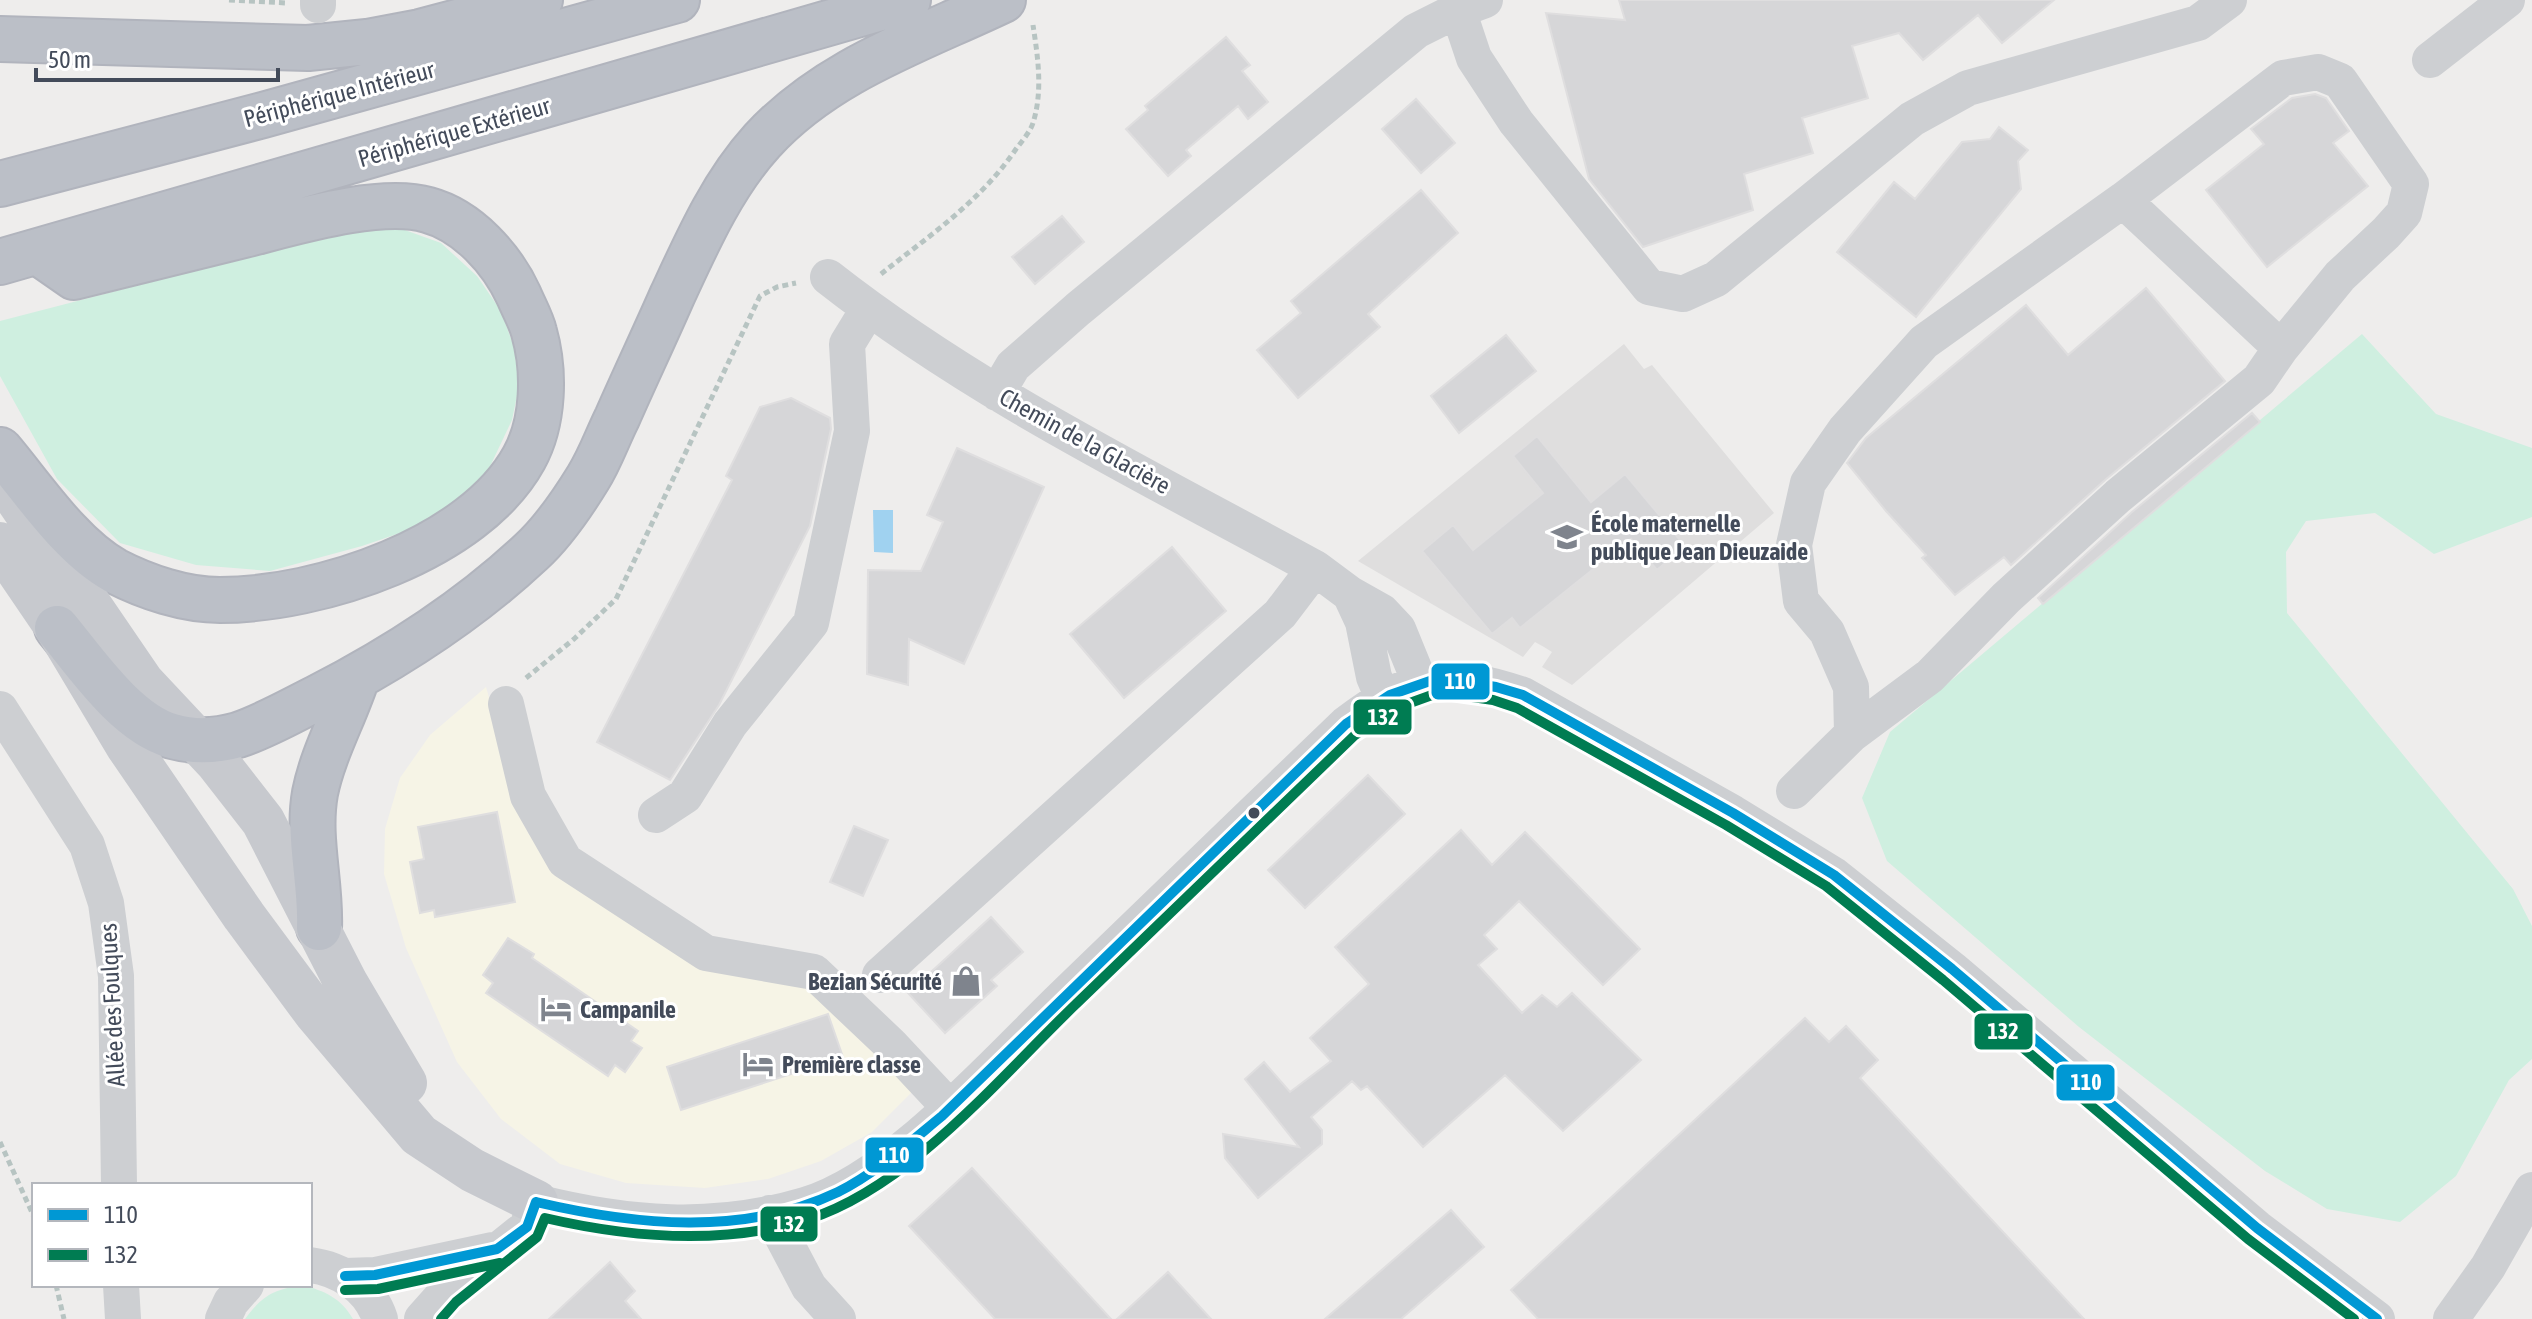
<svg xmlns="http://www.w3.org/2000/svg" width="2532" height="1319" font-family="'Asap Condensed',sans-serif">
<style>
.commercial{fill:#f6f4e6}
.education{fill:#dfdede}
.green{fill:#cfefe0}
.water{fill:#a0d2f0}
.building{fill:#d6d6d8;stroke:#dfdedf;stroke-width:2}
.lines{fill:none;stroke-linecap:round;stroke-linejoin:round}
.highway-casing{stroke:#b1b4bd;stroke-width:48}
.path{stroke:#b7c4c2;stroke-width:5;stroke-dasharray:6 4;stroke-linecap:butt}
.minor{stroke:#cdcfd2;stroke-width:36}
.major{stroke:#c7c9ce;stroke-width:44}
.highway{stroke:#bbbfc7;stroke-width:44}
.bus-1-casing{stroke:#fff;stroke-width:16}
.bus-2-casing{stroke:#fff;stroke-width:16}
.bus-1{stroke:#0098d4;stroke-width:10}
.bus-2{stroke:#007c52;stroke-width:10}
.bus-dot{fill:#434b5a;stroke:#fff;stroke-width:3}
.labels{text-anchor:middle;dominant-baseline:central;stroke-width:6;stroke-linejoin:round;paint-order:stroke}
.street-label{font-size:24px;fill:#434b5a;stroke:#fff}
.poi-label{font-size:24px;font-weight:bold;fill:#434b5a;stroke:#fff;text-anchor:start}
.line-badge{stroke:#fff;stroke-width:3}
.badge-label{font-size:22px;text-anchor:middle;font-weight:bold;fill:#fff}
</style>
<rect width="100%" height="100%" fill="#eeedec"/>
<path class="commercial" d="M486,687L528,833L565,876L808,981L913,1091L872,1132L821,1161L768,1179L705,1188L626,1183L560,1164L501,1119L457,1062L406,948L384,874L385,829L400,778L430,735Z"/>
<path class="education" d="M1624,344L1644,369L1652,365L1774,513L1572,685L1542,667L1552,652L1544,647L1535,642L1523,657L1358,561Z"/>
<path class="green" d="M402,229L441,243L477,276L501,311L514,347L519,386L512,420L485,477L432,522L362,546L270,571L196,565L120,543L57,479L0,376V321L351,230Z
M2362,334L2436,414L2532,448V517L2434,554L2375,513L2306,521L2286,552L2287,613L2513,889L2532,926V1059L2509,1080L2456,1176L2400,1222L2327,1209L2265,1171L2079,1027L1887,861L1862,798L1890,732Z
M302,1285C325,1291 341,1298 353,1319H245C263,1295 273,1290 302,1285Z"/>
<path class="water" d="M873,510H893V553L874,552Z"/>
<path class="building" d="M1619,0H2054L2002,43L1978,15L1923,60L1899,33L1852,46L1868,98L1802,118L1813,153L1744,174L1753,210L1643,247L1589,179L1546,13L1625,20Z
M1226,37L1250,65L1242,71L1268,102L1248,119L1238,106L1186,150L1191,156L1168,176L1126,129L1148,110L1145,106Z
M2315,94L2326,98L2349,131L2333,143L2368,186L2267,267L2206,190L2264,144L2251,129L2292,98Z
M1416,99L1455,143L1421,173L1382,129Z
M1999,127L2028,150L2018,161L2021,189L1916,317L1837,252L1894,182L1915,199L1962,142L1990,139Z
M1421,190L1458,233L1368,314L1380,327L1298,398L1257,350L1301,313L1291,301Z
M1062,216L1084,242L1035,284L1012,257Z
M2146,288L2225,381L2105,480L2011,565L2004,557L1955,595L1922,558L1926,555L1886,511L1847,463L1866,438L2026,305L2068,355Z
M1506,335L1536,371L1459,433L1431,396Z
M791,398L830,418L831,429L810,526L719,705L670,780L597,742L732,480L726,476L760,407Z
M2252,413L2260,422L2043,604L2038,598L2132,512Z
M1537,436L1591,502L1625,474L1685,546L1657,570L1631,539L1520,628L1512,618L1492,634L1422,551L1453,525L1473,550L1543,493L1513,456Z
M957,448L1044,487L964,664L909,639L908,685L867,674L868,570L921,571L943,522L927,515Z
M1172,547L1226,611L1124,698L1070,634Z
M1368,775L1405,814L1305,908L1268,870Z
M497,812L515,902L435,917L434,910L420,913L410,862L424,859L418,827Z
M854,826L888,840L863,896L830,882Z
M1461,830L1492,865L1525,832L1640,949L1603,985L1519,901L1484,935L1497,949L1478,965L1522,1013L1542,995L1557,1007L1572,993L1641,1060L1563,1131L1505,1075L1423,1147L1367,1086L1361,1090L1352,1081L1311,1117L1322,1130V1144L1258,1198L1225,1158L1223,1134L1299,1147L1245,1079L1264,1062L1290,1092L1331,1061L1310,1038L1369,984L1335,947Z
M991,917L1023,952L991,980L997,986L945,1033L908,993Z
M508,938L534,954L532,958L638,1031L631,1041L642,1048L625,1072L615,1065L608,1076L486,993L493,983L483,975Z
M828,1014L843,1057L681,1110L667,1067Z
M1805,1018L1829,1042L1846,1026L1878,1060L1860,1078L2084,1319H1538L1511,1290Z
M972,1168L1111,1319H995L909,1226Z
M1451,1210L1484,1247L1401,1319H1325Z
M610,1262L635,1291L625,1301L641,1319H549Z
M1168,1272L1211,1319H1117Z"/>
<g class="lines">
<defs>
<path id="highway" d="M0,39L308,48L367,42L420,32L540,0
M0,184L263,115L677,0
M0,262L908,0
M0,450C33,489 70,546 115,571C146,587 185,600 220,600C319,600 474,549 524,458C544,422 545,371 534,332C531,320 524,308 519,296C502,259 468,221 428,210C380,196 292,223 244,235C187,249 131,263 74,277L38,252
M57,628C86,663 126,723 172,736C193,742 217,741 238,735C265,726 291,711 317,698C393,659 468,611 531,552C554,531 572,504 588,478C600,459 607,438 617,418C635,377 654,337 672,296C697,242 722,185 762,141C827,70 919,40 1003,0
M319,928C321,883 307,838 315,793C323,753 344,717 357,677"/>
</defs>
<use href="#highway" class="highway-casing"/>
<path class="path" d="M229,0L287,3
M881,274C929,236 981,201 1016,149C1022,141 1030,132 1033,123C1043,91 1038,58 1033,25
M526,678L574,639L616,599L760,296L777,287L796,283
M0,1142L34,1217
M56,1285L64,1319"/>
<path class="minor" d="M318,0V5
M1458,10L1474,58L1516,122L1649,287L1683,294L1716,279L1912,119L1968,88L2198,23L2229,0
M2430,60L2507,0
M2123,200L2281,348
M828,277C977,394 1149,477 1315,568L1350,594L1382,612L1398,629L1420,683
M997,393L1013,366L1078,309L1416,31L1458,10L1485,0
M1350,594L1363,622L1374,677L1383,698
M506,704L528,796L565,861L706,953L814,972L891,1045L949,1107
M0,709L87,845L106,903L116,976L119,1185
M1794,791L1852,734L1851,687L1827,632L1801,601L1794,545L1808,483L1845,430L1924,342L2123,200L2283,78L2318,72L2340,81L2411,184L2404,213L2386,233L2340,276L2281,348L2259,380L2118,496L2006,598L1930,676L1852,734
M656,815L685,796L730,724L811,623L852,431L847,344L869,308
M880,975L1280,614L1315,568
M770,1213L809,1287L838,1319
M310,1265C341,1269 370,1288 380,1319
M345,1276L375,1275L492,1250
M121,1285L123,1319
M223,1319L231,1302L246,1285
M422,1319L446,1292L527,1227L536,1202C627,1225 714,1232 805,1205C893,1179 996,1062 1062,998C1157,906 1251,815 1346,724C1409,675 1448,669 1523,695L1733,813L1834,875L1952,969L2257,1228L2377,1319
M2451,1319L2488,1267L2532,1190"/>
<path class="major" d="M13,493L142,682L217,762L263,821L346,983L405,1083
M0,544L57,628L127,745L244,916L315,1012L419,1135L472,1170L536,1202"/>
<use href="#highway" class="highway"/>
<defs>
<path id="bus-1" d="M536,1202C634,1225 744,1237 838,1192C876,1173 909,1143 942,1116L1346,724L1390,695L1430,681L1451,680L1496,687L1523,695L1733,813L1834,875L1952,969L2257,1228L2377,1319
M345,1276L375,1275L497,1249L527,1227L536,1202"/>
<path id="bus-2" d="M345,1290L378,1289L500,1263
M441,1319L456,1302L537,1237L545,1218C631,1238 723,1246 809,1219C911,1186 1000,1077 1076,1004C1169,914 1262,824 1355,735L1396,708L1432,695L1451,694L1493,700L1517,708L1726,825L1826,886L1943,980L2248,1239L2354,1319"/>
</defs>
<use href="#bus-1" class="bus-1-casing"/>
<use href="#bus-2" class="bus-2-casing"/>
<use href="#bus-1" class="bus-1"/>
<use href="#bus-2" class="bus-2"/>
</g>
<defs>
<symbol id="school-bare" viewBox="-9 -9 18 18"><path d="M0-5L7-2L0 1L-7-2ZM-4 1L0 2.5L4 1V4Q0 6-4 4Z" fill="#7f848d" stroke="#fff" stroke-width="2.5" paint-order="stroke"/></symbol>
<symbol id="shop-bare" viewBox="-9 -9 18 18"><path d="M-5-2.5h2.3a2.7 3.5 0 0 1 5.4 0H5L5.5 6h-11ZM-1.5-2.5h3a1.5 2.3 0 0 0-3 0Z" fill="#7f848d" stroke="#fff" stroke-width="2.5" paint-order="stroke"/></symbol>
<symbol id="hotel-bare" viewBox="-9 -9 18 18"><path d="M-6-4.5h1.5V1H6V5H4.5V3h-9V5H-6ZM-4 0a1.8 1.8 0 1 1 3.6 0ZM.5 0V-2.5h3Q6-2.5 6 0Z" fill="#7f848d" stroke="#fff" stroke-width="2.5" paint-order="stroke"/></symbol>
</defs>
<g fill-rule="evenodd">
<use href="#school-bare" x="1545" y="515" width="44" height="44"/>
<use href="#shop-bare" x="944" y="959" width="44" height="44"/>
<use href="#hotel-bare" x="534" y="987" width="44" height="44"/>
<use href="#hotel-bare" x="736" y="1042" width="44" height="44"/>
</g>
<circle class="bus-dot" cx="1254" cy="813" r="7"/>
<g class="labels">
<g class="street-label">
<text transform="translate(339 94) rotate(-15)">Périphérique Intérieur</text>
<text transform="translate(454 132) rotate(-16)">Périphérique Extérieur</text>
<text transform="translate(1085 441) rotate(29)">Chemin de la Glacière</text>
<text transform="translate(112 1005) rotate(-93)">Allée des Foulques</text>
</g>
<g class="poi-label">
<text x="1591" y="523">École maternelle<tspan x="1591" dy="28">publique Jean Dieuzaide</tspan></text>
<text x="942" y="981" text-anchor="end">Bezian Sécurité</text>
<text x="580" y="1009">Campanile</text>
<text x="782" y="1064">Première classe</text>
</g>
</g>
<g class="line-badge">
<rect x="1430" y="662" width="61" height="39" rx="8" fill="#0098d4"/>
<rect x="1352" y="698" width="61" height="38" rx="8" fill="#007c52"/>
<rect x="1973" y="1012" width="61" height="39" rx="8" fill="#007c52"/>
<rect x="2055" y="1063" width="61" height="39" rx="8" fill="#0098d4"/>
<rect x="864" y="1136" width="61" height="38" rx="8" fill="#0098d4"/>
<rect x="759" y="1205" width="60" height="38" rx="8" fill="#007c52"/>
</g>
<g class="badge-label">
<text x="1460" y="689">110</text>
<text x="1383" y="725">132</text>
<text x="2003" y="1039">132</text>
<text x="2086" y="1090">110</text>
<text x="894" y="1163">110</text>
<text x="789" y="1232">132</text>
</g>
<rect x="32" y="1183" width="280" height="104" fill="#ffffff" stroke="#b4b7bd" stroke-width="2"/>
<rect x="48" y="1209" width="40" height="12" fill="#0098d4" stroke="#b4b7bd" stroke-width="2"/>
<text x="104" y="1223" font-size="24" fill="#434b5a">110</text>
<rect x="48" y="1249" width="40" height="12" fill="#007c52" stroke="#b4b7bd" stroke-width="2"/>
<text x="104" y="1263" font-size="24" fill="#434b5a">132</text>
<path d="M36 68v12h242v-12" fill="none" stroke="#434b5a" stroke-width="4"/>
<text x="48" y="68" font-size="24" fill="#434b5a" stroke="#ffffff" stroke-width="6" paint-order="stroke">50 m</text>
</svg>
